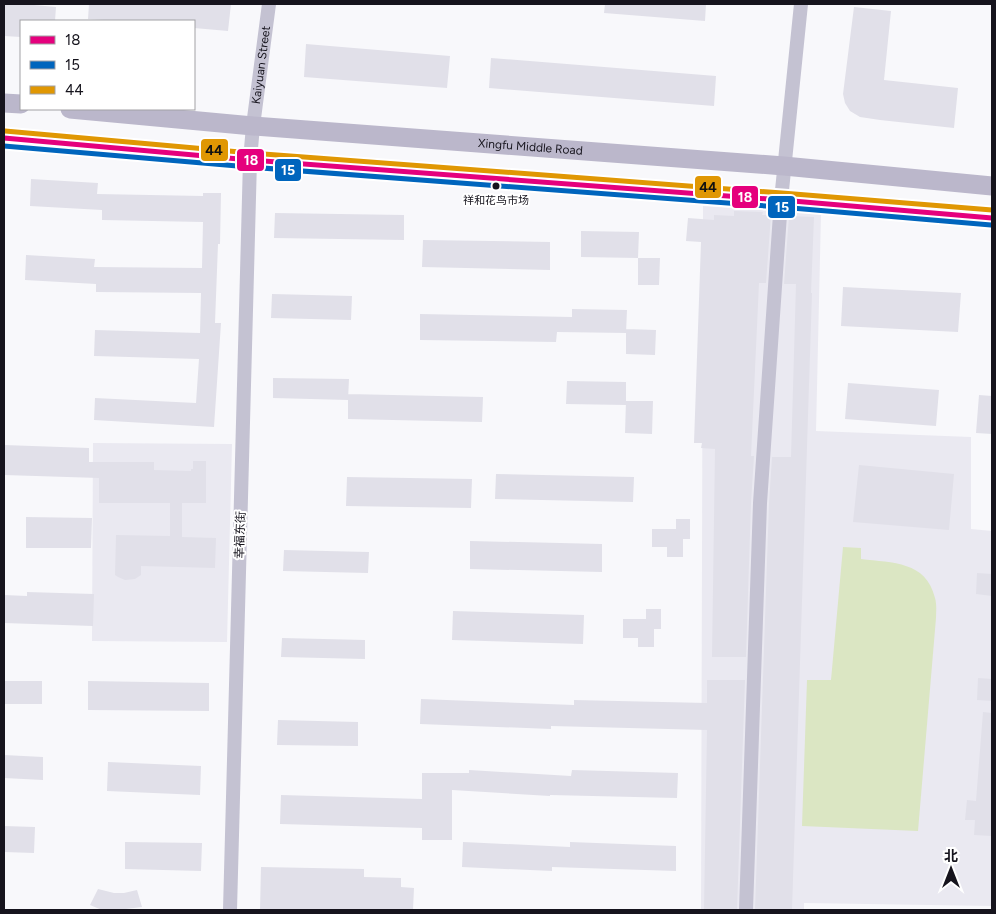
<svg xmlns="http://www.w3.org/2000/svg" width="996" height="914" font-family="Figtree,'Noto Sans SC',sans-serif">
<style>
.built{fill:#eae9f1}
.green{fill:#dbe6c3}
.building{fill:#e1e0e9}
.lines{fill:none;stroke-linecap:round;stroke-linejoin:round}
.minor{stroke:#c4c2d2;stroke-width:14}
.secondary{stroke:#bbb7cb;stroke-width:19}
.bus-1-casing{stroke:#fff;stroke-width:9}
.bus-2-casing{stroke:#fff;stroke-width:9}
.bus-3-casing{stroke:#fff;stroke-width:9}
.bus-1{stroke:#e5007d;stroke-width:5}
.bus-2{stroke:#0065bd;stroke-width:5}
.bus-3{stroke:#e09703;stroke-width:5}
.bus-dot{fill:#16141d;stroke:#fff;stroke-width:2}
.labels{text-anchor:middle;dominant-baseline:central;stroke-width:4;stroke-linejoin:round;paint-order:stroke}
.bus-label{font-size:11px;fill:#16141d;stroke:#fff}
.street-label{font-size:12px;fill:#16141d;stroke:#fff}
.line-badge{stroke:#fff;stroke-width:2}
.badge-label{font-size:14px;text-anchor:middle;font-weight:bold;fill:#fff}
.pale-badge-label{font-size:14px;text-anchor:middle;font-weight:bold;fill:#111}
</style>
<rect width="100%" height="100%" fill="#f8f8fb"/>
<path class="built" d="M703,206L821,214L816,431L971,437V529L992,531V906L804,903V910H701Z
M93,443L232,444L227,642L92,641Z"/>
<path class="green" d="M843,547L861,548V559C893,563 926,561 935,598C937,605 936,612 936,618L918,831L802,826L807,680H831Z"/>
<path class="building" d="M4,4H23L56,7L55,21H21V37L4,36Z
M89,4H231L228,31L194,28V21H119L88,19Z
M605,4H706L705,21L604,13Z
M854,7L891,11L884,80L958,88L954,128L880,120L860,117L850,111L845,103L843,94Z
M306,44L450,56L447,88L304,77Z
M491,58L716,76L714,106L489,88Z
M31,179L98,183L97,194L203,196V193H221L220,244H218L215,323H221L214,427L94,420L95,398L196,403L199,359L94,356L95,330L200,333L201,293L96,292V284L25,280L26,255L95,259L94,267L202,268L203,222L102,220V210L30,206Z
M734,211L763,212L762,215H771L766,283H759L751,456H754L751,503L746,657H712L715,449L701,448L702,443H694L701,242L686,241L688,218L714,220V215L734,216Z
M275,213L404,215V240L274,238Z
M789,216L814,217L811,293H812L792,910H755L769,503L772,457H791L796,284H784Z
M581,231L639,232L638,258L581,257Z
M423,240L550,242V270L422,267Z
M638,258H660L659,285H638Z
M843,287L961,293L958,332L841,326Z
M272,294L352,296L351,320L271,318Z
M572,309L627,310L626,333L557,332L556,342L420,340V314L572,317Z
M626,329L656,330L655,355L626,354Z
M273,378L349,379L348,400L273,398Z
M567,381L626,382V405L566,404Z
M848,383L939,390L936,426L845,419Z
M348,394L483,397L482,422L348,419Z
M979,395L992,396V434L976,433Z
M626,401H653L652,434L625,433Z
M4,445L89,448V462H154V470L191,471V469H193V461H206V503H182V537L216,538L215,568L141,566V575L135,579L125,580L118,577L115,575L116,535L170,536V503H99V478L4,475Z
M859,465L954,474L949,530L853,522Z
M496,474L634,477L633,502L495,499Z
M347,477L472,479L471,508L346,506Z
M26,517L92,518L91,548H26Z
M676,519H690V539H683V557H667V547H652V529H676Z
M470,541L602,544V572L470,569Z
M284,550L369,552L368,573L283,571Z
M977,573L992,574V596L976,594Z
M27,592L94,594L93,626L4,623V595L27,596Z
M646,609H661V629H654V647H638V638H623V619H646Z
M453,611L584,615L583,644L452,640Z
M282,638L365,640V659L281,657Z
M978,678L992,679V701L977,700Z
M707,680H745L737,910H704L707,730L551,726V729L420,724L421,699L574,705V700L707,703Z
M4,681H42V704H4Z
M88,681L209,683V711L88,710Z
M983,712L992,713V836L974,835L975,820H965L967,800L976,801Z
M278,720L358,722V746L277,745Z
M4,755L43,757V780L4,778Z
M108,762L201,766L200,795L107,791Z
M469,770L571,776L572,770L678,773L677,798L550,795V796L452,790V840H422V828L280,824L281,795L422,799V773H469Z
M4,826L35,827L34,853L4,852Z
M125,842L202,843L201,871L125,869Z
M463,842L570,847V842L676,846V871L552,867V871L462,867Z
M261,867L364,869V877L401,878V887L414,888L413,910H260Z
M98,889L114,893H124L137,890L142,907L126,909V910H102L90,905Z"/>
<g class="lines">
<g class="minor">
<path id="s1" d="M230,910L250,160L253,126L269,4"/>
<path d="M746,910L760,503L781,200L801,4"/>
</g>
<g class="secondary">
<path d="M4,103L21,104"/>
<path id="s2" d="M70,109L253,126L784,166L992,186"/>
<path d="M4,138L250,160L781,200L992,218"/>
</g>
<defs>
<path id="bus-1" d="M4,138L250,160L781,200L992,218"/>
<path id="bus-2" d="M4,146L249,167L780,207L991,225"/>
<path id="bus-3" d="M5,131L251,153L782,193L992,210"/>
</defs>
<use href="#bus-1" class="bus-1-casing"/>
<use href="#bus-2" class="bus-2-casing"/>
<use href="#bus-3" class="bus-3-casing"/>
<use href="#bus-1" class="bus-1"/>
<use href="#bus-2" class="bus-2"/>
<use href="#bus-3" class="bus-3"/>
</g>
<circle class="bus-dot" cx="496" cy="186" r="4.5"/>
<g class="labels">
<g class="bus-label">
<text x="496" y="200">祥和花鸟市场</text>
</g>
<g class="street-label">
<text stroke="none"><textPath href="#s1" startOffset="846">Kaiyuan Street</textPath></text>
<text stroke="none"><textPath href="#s2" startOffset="462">Xingfu Middle Road</textPath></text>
<text transform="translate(240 535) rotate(-88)">幸福东街</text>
</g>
</g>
<g class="line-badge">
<rect x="200" y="138" width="29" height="24" rx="5" fill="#e09703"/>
<rect x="236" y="148" width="29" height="24" rx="5" fill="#e5007d"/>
<rect x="274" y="158" width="28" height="24" rx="5" fill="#0065bd"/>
<rect x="694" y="175" width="28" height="24" rx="5" fill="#e09703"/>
<rect x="731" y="185" width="28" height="24" rx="5" fill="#e5007d"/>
<rect x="767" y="195" width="29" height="24" rx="5" fill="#0065bd"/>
</g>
<g class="badge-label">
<text x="251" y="165">18</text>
<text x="288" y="175">15</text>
<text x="745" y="202">18</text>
<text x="782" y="212">15</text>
</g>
<g class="pale-badge-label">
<text x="214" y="155">44</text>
<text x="708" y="192">44</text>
</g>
<rect width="996" height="914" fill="none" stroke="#16141d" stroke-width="10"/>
<rect x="20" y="20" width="175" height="90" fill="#ffffff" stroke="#a2a1a5"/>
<rect x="30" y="36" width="25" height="8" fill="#e5007d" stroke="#a2a1a5"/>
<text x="65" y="45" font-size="15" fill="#16141d">18</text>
<rect x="30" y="61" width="25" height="8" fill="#0065bd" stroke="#a2a1a5"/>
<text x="65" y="70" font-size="15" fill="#16141d">15</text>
<rect x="30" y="86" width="25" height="8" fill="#e09703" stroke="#a2a1a5"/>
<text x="65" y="95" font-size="15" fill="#16141d">44</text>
<g transform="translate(951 869)" stroke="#ffffff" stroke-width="4" paint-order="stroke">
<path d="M0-4L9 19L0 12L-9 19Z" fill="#16141d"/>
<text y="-8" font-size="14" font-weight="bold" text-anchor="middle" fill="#16141d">北</text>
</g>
</svg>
